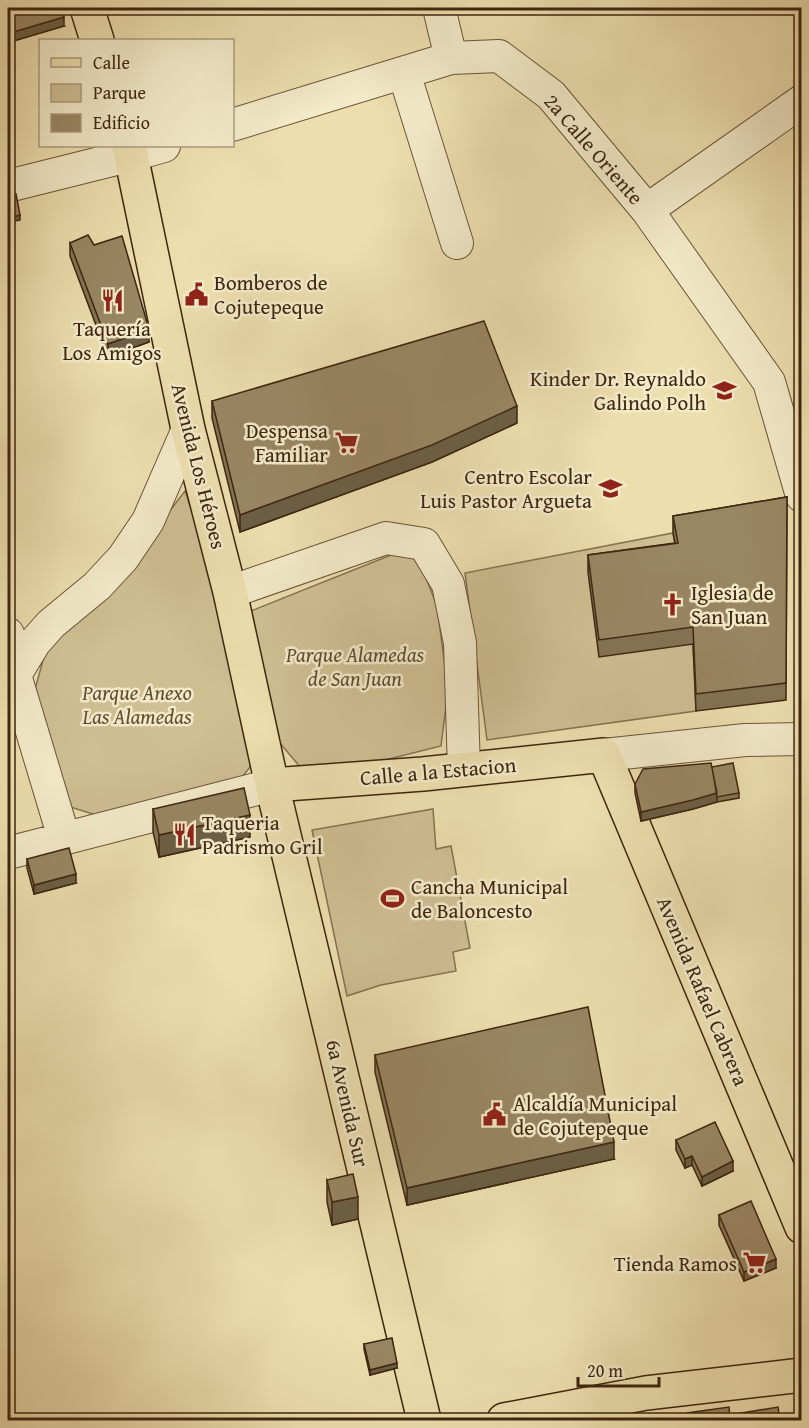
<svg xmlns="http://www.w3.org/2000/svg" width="809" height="1428" font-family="'Gentium Book Plus',serif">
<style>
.green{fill:#cfbf93;stroke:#867252;stroke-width:1.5}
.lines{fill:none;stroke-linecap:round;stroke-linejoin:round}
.minor-casing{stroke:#6a5438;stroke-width:34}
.major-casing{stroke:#3e2611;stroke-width:36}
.minor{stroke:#f3eaca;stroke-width:32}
.major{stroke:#eddeae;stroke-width:33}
.wall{fill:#847355;stroke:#3e2611;stroke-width:1.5}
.shaded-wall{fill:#6b5e45;stroke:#3e2611;stroke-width:1.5}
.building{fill:#998663;stroke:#3e2611;stroke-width:1.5}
.labels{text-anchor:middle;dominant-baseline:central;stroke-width:5;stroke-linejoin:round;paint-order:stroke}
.street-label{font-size:21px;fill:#3e2611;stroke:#f3eaca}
.poi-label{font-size:21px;fill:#3e2611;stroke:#f3eaca;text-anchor:start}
.park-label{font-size:21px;font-style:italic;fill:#624c32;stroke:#f3eaca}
</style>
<rect width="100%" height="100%" fill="#eddeae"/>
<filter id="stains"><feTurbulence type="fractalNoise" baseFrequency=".00333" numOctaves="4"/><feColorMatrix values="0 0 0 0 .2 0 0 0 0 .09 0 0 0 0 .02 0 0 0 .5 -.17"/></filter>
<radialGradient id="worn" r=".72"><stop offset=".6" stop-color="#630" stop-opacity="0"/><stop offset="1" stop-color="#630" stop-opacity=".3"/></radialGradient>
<path class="green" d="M185,491L209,562L254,762L243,776L222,785L99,816L51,801L27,719L46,649L128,565Z
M673,533L693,644L696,711L487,740L465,573Z
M391,555H411L424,573L437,606L448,690L441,746L365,765L306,774L279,742L251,611Z
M433,809L436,849L451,846L470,948L453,952L456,971L381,985L347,996L312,830Z"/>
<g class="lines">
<defs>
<path id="minor" d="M439,8L451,58
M404,73L457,243
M232,125L451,58L499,56L551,95L647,210L769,382L802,496
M8,186L132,155L164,146
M647,210L802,101
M230,592L386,538L424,544L448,584L460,643L464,770
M8,634L10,639L9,653L15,675L64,838
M15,675L35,642L51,624L97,586L123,558L148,521L188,429
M604,755L745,740L802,739
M8,853L272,785"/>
<path id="major" d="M87,8L97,40
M129,146L188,429L230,592L272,785L424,1420
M272,785L423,774L604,755L802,1227
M504,1420L646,1393L802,1375"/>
</defs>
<use href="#minor" class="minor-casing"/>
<use href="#major" class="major-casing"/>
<use href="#minor" class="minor"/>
<use href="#major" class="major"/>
</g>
<path class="wall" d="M8,11L64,26L10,42L8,35Z
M70,243L149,342L108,357L70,256Z
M212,401L517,423L432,462L240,532L212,418Z
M787,497L786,700L696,711L693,644L599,657L588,572V555L675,543L673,533V516Z
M712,767L739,793V798L717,802L693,809L641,821L635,793V784Z
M153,809L250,837L159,857L153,832Z
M27,859L76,883L34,894L27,868Z
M375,1055L614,1159L407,1205L375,1072Z
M676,1140L733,1171L702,1186L692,1165L685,1168L676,1150Z
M327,1180L358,1219L332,1225L327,1202Z
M719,1215L776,1268L744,1281L719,1225Z
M364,1344L397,1368L370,1375L364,1349Z"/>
<path class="shaded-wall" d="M64,17V26L10,42V33Z
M20,215V220L8,222V218Z
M149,329V342L108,357V344Z
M517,406V423L432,462L240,532V515Z
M717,793V802L693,809L641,821V812Z
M250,815V837L159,857V835Z
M76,874V883L34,894V885Z
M614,1142V1159L407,1205V1188Z
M692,1156V1165L685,1168V1159Z
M733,1161V1171L702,1186V1177Z
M358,1197V1219L332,1225V1202Z
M776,1259V1268L744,1281V1272Z
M397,1363V1368L370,1375V1370Z"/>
<path class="building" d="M20,8H62L64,17L10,33L8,26V11Z
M16,194L20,215L8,218V196Z
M88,235L94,245L122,236L149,329L108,344L70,243Z
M484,321L517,406L432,445L240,515L212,401Z
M787,497L786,683L696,694L693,627L599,640L588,555L678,543L673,516Z
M711,763L717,793L693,800L641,812L635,784L643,769Z
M733,763L739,793L717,797L712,767Z
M244,788L250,815L159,835L153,809Z
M69,848L76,874L34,885L27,859Z
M588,1007L614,1142L407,1188L375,1055Z
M715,1122L733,1161L702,1177L692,1156L685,1159L676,1140Z
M353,1174L358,1197L332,1202L327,1180Z
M751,1201L776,1259L744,1272L719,1215Z
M392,1338L397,1363L370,1370L364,1344Z
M729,1407L730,1420H688L687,1413Z
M778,1407L780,1420H730V1415Z"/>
<defs>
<symbol id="civic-bare" viewBox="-9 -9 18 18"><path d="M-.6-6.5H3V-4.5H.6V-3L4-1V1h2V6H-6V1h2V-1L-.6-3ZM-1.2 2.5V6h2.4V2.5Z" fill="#8f2418" stroke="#f3eaca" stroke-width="2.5" paint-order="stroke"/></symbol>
<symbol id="restaurant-bare" viewBox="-9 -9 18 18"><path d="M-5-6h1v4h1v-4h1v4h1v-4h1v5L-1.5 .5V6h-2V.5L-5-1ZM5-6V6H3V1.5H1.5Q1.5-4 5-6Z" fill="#8f2418" stroke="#f3eaca" stroke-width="2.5" paint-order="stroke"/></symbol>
<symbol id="school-bare" viewBox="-9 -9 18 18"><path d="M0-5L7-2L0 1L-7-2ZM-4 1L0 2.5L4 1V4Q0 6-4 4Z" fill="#8f2418" stroke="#f3eaca" stroke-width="2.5" paint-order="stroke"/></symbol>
<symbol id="supermarket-bare" viewBox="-9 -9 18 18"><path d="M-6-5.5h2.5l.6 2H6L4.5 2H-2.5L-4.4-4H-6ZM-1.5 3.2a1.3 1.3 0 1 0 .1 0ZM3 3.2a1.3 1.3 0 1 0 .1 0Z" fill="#8f2418" stroke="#f3eaca" stroke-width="2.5" paint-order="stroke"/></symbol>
<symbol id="church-bare" viewBox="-9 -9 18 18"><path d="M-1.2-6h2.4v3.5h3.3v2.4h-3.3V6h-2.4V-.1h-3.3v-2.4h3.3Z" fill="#8f2418" stroke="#f3eaca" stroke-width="2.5" paint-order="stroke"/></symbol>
<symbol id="stadium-bare" viewBox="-9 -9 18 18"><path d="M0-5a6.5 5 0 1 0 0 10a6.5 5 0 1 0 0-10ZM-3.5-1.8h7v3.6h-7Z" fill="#8f2418" stroke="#f3eaca" stroke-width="2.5" paint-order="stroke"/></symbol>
</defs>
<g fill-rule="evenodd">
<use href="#civic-bare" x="180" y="278" width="33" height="33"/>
<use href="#restaurant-bare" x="96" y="284" width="33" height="33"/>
<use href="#school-bare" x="708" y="374" width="33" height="33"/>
<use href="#supermarket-bare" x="330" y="426" width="33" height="33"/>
<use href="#school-bare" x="594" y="472" width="33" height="33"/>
<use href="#church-bare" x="656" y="588" width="33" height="33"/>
<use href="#restaurant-bare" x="168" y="818" width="33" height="33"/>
<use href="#stadium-bare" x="376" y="882" width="33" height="33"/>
<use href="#civic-bare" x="478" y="1098" width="33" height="33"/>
<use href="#supermarket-bare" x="738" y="1246" width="33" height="33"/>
</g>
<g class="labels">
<g class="street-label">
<text transform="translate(594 149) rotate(49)">2a Calle Oriente</text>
<text transform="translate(199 466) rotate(76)">Avenida Los Héroes</text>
<text transform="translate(438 771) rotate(-5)">Calle a la Estacion</text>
<text transform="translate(703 991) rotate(67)">Avenida Rafael Cabrera</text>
<text transform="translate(348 1103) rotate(77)">6a Avenida Sur</text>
</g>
<g class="poi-label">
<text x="214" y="282">Bomberos de<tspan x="214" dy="24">Cojutepeque</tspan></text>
<text x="112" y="328" text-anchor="middle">Taquería<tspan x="112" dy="24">Los Amigos</tspan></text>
<text x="706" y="378" text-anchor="end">Kinder Dr. Reynaldo<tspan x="706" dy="24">Galindo Polh</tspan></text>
<text x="328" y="430" text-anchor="end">Despensa<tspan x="328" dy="24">Familiar</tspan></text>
<text x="592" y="476" text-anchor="end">Centro Escolar<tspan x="592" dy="24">Luis Pastor Argueta</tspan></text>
<text x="691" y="592">Iglesia de<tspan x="691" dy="24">San Juan</tspan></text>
<text x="202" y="822">Taqueria<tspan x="202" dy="24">Padrismo Gril</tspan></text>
<text x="411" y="886">Cancha Municipal<tspan x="411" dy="24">de Baloncesto</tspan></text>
<text x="513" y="1103">Alcaldía Municipal<tspan x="513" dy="24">de Cojutepeque</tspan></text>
<text x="737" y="1263" text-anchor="end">Tienda Ramos</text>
</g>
<g class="park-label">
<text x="355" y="654">Parque Alamedas<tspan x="355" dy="24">de San Juan</tspan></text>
<text x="137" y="692">Parque Anexo<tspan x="137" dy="24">Las Alamedas</tspan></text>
</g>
</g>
<rect width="809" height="1428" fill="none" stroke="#eddeae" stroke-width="30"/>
<rect x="9" y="9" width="791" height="1410" fill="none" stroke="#3e2611" stroke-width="3"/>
<rect x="15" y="15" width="779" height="1398" fill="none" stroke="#3e2611" stroke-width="1.5"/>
<rect x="39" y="39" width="195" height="108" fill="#f3eaca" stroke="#ab9c80" stroke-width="1.5"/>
<rect x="51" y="58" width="30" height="9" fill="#eddeae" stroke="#ab9c80" stroke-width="1.5"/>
<text x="93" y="69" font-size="18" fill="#3e2611">Calle</text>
<rect x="51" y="84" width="30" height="18" fill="#cfbf93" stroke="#ab9c80" stroke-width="1.5"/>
<text x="93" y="99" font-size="18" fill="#3e2611">Parque</text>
<rect x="51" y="114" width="30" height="18" fill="#998663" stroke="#ab9c80" stroke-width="1.5"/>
<text x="93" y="129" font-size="18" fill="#3e2611">Edificio</text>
<path d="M578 1377v9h81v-9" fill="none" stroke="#3e2611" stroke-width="3"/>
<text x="587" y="1377" font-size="18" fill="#3e2611" stroke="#f3eaca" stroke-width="4.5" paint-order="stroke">20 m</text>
<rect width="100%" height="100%" filter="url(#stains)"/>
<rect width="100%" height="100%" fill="url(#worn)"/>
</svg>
